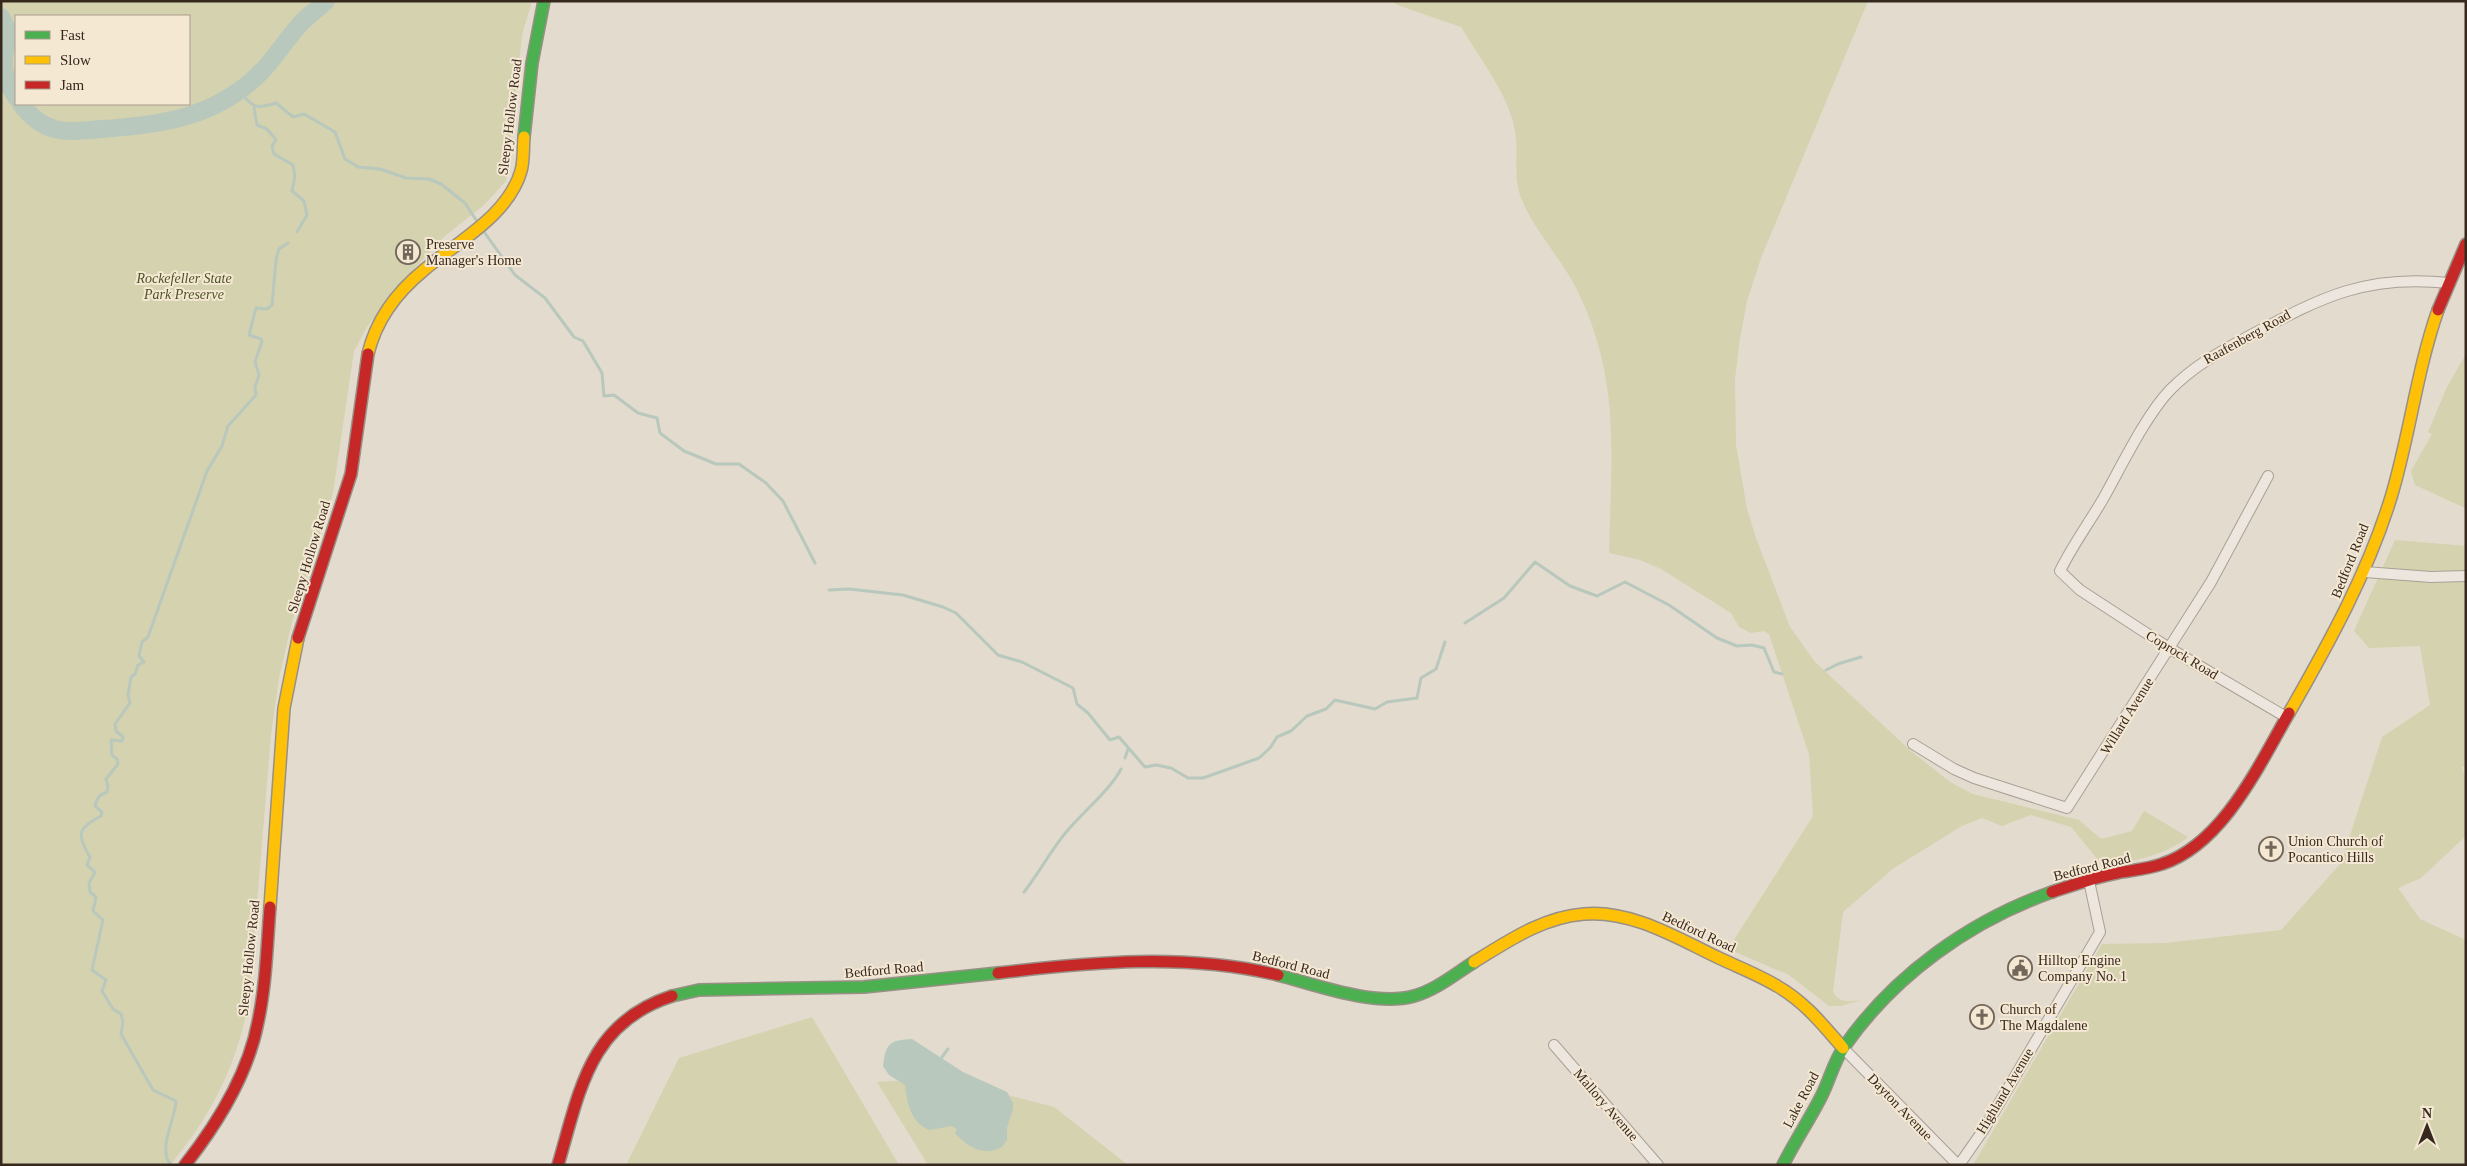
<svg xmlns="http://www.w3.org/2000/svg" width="2467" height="1166" font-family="Georgia,serif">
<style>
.green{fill:#d5d2af;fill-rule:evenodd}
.water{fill:#b8c8bd}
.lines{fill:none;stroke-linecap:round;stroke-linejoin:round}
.stream{stroke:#b8c8bd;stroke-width:3}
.river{stroke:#b8c8bd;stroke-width:18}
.street-casing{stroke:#a8a096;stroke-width:12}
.fast-casing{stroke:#989086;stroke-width:14}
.slow-casing{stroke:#989086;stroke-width:14}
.jam-casing{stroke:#989086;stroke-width:14}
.street{stroke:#ece6de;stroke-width:10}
.fast{stroke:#4caf50;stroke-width:11}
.slow{stroke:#ffc107;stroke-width:11}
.jam{stroke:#c62828;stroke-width:11}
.labels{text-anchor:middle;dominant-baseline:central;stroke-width:4;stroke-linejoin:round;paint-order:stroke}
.street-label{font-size:14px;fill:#37281e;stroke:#f5e8d3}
.poi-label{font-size:14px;fill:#37281e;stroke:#f5e8d3;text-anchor:start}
.park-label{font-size:14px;font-style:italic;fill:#4c5325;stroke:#f5e8d3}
</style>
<rect width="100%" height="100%" fill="#e3dbcd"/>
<path class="green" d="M1,1H532L522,35L506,181L484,205L445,236L398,286L367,327L354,351L333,493L292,622L279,678L271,735L249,999C238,1063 212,1115 170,1165H1ZM16,16H189V104H16Z
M1393,1H1868L1761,258L1747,301L1739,344L1735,380L1736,445L1747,509L1756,538L1790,627L1815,662L1911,751L1950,782L1973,794L2079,820L2101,839L2132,831L2144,811L2188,837C2165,856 2132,861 2103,866L2071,827L2031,815L2002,826L1982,818L1962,826L1894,868L1843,912L1833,991C1838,1003 1849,1002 1861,1000L1841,1006H1829L1789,975L1728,949L1813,816L1809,754L1769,634L1764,631L1751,633L1739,627L1731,613L1661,569L1640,560L1609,553C1611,459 1621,384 1580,296C1564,260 1533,231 1520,195C1513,174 1519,152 1515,131C1510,97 1479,57 1461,27L1397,5Z
M2466,354V507L2465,508L2415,485L2411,471L2432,434L2428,432L2447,387Z
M2395,540L2466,546V766L2462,767L2466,780V836L2421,878L2398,888L2420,919L2466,940V1165H1973L2102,944L2165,943L2281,930L2341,863L2382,737L2430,705L2420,646L2369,648L2354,631Z
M812,1017L899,1165H626L679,1058Z
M942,1078L1054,1107L1128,1165H928L877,1082Z"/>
<path class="water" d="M912,1039L963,1072L1007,1092L1013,1103V1109L1007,1128V1140L1002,1147C984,1157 967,1147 955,1133L957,1129L952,1126L930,1130C911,1124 907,1102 905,1085L889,1075L883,1066C886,1043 890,1040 912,1039Z"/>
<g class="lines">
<path class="stream" d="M238,90C254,107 253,110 276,103L293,117L304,114L335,132L345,159L358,167L380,169L406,178L429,179L441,184L465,203L478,223
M254,108L257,125L267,129L276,140L272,146L274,154L293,165L295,176L292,191L304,201L307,215L297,232
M482,229L515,275L545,298L574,337L583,341L602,373L604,396L614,395L638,413L657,418L660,433L684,451L716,464H739L766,483L783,501L815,563
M829,590L849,589L903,595L943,607L956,613L998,655L1022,662L1073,688L1077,704L1088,713L1110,740L1119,737L1145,767L1156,765L1171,768L1188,778H1203L1234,767L1259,758L1270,748L1277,737L1291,731L1307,716L1326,709L1335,700L1375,709L1387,702L1417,698L1421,678L1436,669L1445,642
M1465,623L1504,598L1535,562L1570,586L1597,596L1625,582L1669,605L1717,638L1737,646L1752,645L1764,648L1774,672L1782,674
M1826,670L1838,664L1861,657
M1125,758L1128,749
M1024,892C1039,873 1051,850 1067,831C1083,812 1111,789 1121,769
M942,1057L948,1049
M171,1165C157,1149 175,1121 176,1101L153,1090L121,1034L123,1022L121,1014L113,1009L102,991L106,980L92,970L103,920L93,911L96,897L90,892L89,883L95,872L87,865L90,857C76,834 78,828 101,816L102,812L95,806C97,798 99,795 107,792L108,786L106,779L118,764L117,759L112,755L111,740L122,741L123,737L116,731L115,724L130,703L128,695L131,677L135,674L138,665L144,662L139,656L142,642L148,637L207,471L222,446L228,426L256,395L255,387L259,375L255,362L262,341L261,339L249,335L256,308L267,309L272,305L276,260L279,249L288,243"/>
<path class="river" d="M1,17L9,33C2,60 0,73 16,97
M21,104C45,136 67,132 102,129C162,125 218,117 262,71C277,56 288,36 303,21C310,14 319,8 326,1"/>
<defs>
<path id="street" d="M2365,572L2431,577L2466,576
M2286,717L2169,648L2080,590L2060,571C2072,546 2089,523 2103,499C2121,467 2146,415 2170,390C2196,364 2220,352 2251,335C2322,297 2366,274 2449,283
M1913,744L1954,769L1974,778L2067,808L2211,582L2268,476
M1554,1045L1658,1165
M1843,1048L1958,1165
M1959,1165L1984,1129L2100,932L2089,881"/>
<path id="fast" d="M524,137L532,63L544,1
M1278,975C1317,985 1375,1007 1414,996C1436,990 1455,974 1474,962
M672,996L699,990L864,987L998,973
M1783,1165C1795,1141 1810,1119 1822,1095C1830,1079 1834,1061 1844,1047C1894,975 1970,921 2052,892"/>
<path id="slow" d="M368,354C376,320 397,292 424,270C457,242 508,216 521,171C524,161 523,148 524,137
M2289,713C2329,643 2369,571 2392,494C2410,433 2417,370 2438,310
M270,907L284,708L298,638
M1474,962C1508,941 1543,917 1584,914C1632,910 1677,938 1719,958C1738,967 1759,975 1777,986C1804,1001 1823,1025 1843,1048"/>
<path id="jam" d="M2438,310L2466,244
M298,638L351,474L368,354
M2052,892C2073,885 2095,877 2117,873C2133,870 2148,869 2162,864C2223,844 2259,765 2289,713
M998,973C1091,962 1186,953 1278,975
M185,1165C218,1123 248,1075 258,1022C266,985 267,946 270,907
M558,1165C580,1090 589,1023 672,996"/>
</defs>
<use href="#street" class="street-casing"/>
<use href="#fast" class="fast-casing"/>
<use href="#slow" class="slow-casing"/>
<use href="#jam" class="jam-casing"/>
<use href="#street" class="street"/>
<use href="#fast" class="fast"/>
<use href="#slow" class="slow"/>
<use href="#jam" class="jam"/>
</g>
<defs>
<symbol id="building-ring" viewBox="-11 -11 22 22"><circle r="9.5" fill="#f5e8d3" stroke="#73675b" stroke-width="1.5"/><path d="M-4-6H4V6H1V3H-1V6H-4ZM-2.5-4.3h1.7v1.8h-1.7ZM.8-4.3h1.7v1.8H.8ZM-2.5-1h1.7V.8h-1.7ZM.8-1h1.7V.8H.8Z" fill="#73675b"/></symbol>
<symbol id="church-ring" viewBox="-11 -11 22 22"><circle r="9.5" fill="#f5e8d3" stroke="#73675b" stroke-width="1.5"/><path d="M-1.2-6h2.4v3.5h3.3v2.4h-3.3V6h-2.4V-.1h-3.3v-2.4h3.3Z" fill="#73675b"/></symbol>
<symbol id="civic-ring" viewBox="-11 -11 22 22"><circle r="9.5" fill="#f5e8d3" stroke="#73675b" stroke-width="1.5"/><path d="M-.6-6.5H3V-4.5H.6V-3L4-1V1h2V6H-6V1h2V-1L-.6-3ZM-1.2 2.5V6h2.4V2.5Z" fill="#73675b"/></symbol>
</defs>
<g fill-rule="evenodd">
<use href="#building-ring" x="394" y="238" width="28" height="28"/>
<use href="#church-ring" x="2257" y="835" width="28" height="28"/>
<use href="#civic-ring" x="2006" y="954" width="28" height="28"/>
<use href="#church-ring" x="1968" y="1003" width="28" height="28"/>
</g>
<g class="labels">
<g class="street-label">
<text transform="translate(510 117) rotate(-83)">Sleepy Hollow Road</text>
<text transform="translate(2247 337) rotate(-29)">Raafenberg Road</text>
<text transform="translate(309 557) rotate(-73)">Sleepy Hollow Road</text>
<text transform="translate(2350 561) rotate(-68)">Bedford Road</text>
<text transform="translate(2182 655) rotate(31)">Coprock Road</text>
<text transform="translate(2127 716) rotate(-58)">Willard Avenue</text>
<text transform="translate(2092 867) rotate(-14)">Bedford Road</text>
<text transform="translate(1699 932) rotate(25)">Bedford Road</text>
<text transform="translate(249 958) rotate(-84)">Sleepy Hollow Road</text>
<text transform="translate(1291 965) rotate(14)">Bedford Road</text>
<text transform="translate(884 970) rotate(-5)">Bedford Road</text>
<text transform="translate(2005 1091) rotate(-59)">Highland Avenue</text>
<text transform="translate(1801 1100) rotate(-62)">Lake Road</text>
<text transform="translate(1606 1105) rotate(49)">Mallory Avenue</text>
<text transform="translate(1900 1107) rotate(46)">Dayton Avenue</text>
</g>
<g class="poi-label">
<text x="426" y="244">Preserve<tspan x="426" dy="16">Manager's Home</tspan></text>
<text x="2288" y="841">Union Church of<tspan x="2288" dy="16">Pocantico Hills</tspan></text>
<text x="2038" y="960">Hilltop Engine<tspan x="2038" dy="16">Company No. 1</tspan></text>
<text x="2000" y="1009">Church of<tspan x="2000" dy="16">The Magdalene</tspan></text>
</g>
<g class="park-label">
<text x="184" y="278">Rockefeller State<tspan x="184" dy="16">Park Preserve</tspan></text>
</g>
</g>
<rect width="2467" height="1166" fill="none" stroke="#37281e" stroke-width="5"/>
<rect x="15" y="15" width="175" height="90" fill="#f5e8d3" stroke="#a99b8b"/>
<rect x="25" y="31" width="25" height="8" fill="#4caf50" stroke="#a99b8b"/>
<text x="60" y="40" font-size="15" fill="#37281e">Fast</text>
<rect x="25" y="56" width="25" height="8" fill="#ffc107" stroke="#a99b8b"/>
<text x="60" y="65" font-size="15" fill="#37281e">Slow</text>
<rect x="25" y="81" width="25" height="8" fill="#c62828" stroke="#a99b8b"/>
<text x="60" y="90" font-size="15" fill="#37281e">Jam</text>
<g transform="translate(2427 1126)" stroke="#f5e8d3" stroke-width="4" paint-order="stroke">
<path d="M0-4L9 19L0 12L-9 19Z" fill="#37281e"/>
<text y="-8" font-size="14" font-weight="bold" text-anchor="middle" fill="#37281e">N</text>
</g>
</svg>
